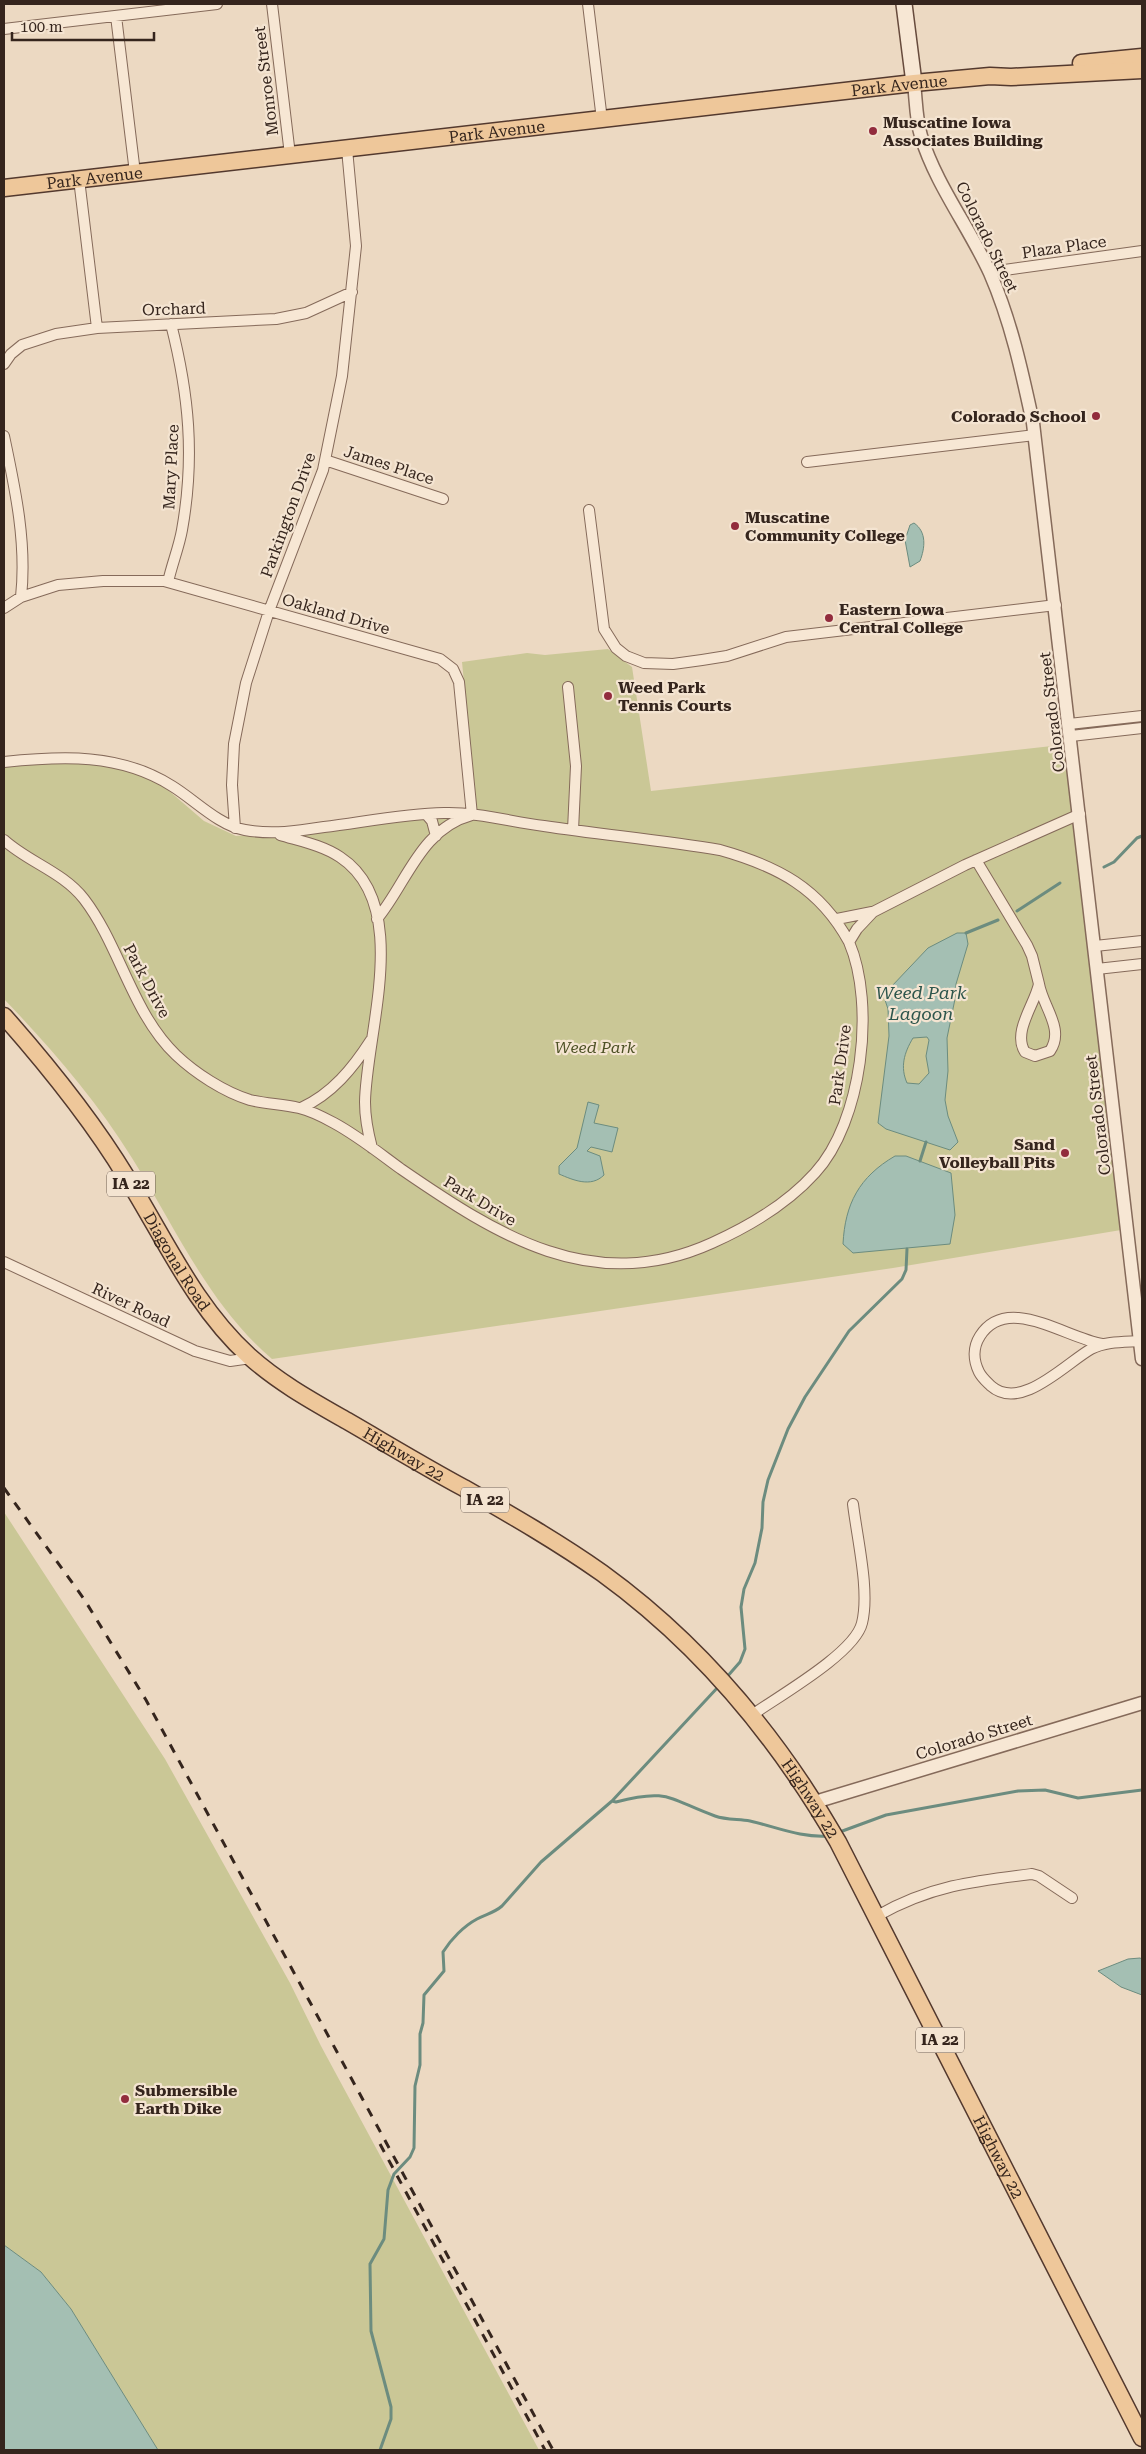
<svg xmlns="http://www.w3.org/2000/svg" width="1146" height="2454" font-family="'Roboto Serif',serif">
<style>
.green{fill:#cac796}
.water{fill:#a4bfb3;stroke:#6c8c7f;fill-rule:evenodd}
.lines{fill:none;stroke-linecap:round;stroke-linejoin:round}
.stream{stroke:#6c8c7f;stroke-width:3}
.minor-casing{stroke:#856a5a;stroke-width:12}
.tertiary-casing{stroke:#856a5a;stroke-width:15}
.secondary-casing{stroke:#674b3d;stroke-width:18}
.primary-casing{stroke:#53392e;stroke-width:19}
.minor{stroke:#f7e7d4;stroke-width:10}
.tertiary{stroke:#f7e7d4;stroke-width:12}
.secondary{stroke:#f7e7d4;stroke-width:15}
.primary{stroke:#eec79a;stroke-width:16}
.rail{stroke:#35251d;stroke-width:3;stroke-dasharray:9 9;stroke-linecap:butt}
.poi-dot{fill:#922c3d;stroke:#f4e4d1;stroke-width:2}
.labels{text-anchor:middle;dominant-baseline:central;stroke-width:4.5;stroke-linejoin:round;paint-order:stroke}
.shield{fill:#f4e4d1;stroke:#6e5e53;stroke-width:1}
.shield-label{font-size:15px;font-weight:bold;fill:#35251d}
.street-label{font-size:16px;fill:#35251d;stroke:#f4e4d1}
.poi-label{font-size:16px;font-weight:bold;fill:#35251d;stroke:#f4e4d1;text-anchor:start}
.park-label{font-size:16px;font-style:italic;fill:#4d5125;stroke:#f4e4d1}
.water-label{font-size:18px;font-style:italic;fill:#2d554c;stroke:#f4e4d1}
</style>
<rect width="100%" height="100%" fill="#ecd9c2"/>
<path class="green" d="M608,649L632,667L651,791L1070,744L1127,1229L893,1268L272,1359C208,1304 176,1228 132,1158C96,1100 51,1048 4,999V766L74,760L119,767L161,784L204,821L236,836L301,831L421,815H474L476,806L462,662L527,653L545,655Z
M4,1512L165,1759L290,1983L321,2046L539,2450H158L71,2309L41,2272L4,2245Z"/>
<path class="water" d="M914,523C927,532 925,548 920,561L910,567L905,540L910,525Z
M957,933H966L968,944L956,984L955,999L947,1038L948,1071L945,1100L948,1116L958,1142L950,1150L886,1129L878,1123L889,1036L888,1009L885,1000L891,987L928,948ZM927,1037L929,1040L926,1056L929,1073L919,1084L907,1083C900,1067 904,1053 913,1038Z
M588,1102L599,1105L594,1123L618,1128L612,1152L591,1147L587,1151L600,1156L604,1175C591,1188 573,1180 559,1174V1166L577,1148Z
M895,1156H906L951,1173L955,1215L950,1244L853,1253L843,1244C845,1204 859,1177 895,1156Z
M1140,1958L1142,1959V1995L1121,1987L1098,1971L1128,1959Z
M4,2245L41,2272L71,2309L158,2450H4Z"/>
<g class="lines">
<path class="stream" d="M1104,867L1114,862L1137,838L1142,836
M1017,911L1060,883
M966,933L998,920
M920,1161L926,1142
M726,1678L740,1662L745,1649L741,1607L744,1589L755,1563L762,1528L763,1502L768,1480L788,1429L805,1397L849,1331L902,1279L906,1270L907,1249
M612,1801L616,1802C669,1788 668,1799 715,1816C726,1820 738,1819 750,1821C777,1827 800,1838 829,1836
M837,1833L886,1815L1018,1791L1045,1790L1078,1798L1142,1790
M380,2450L391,2419V2407L371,2331L370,2264L384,2239L388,2190L394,2174L410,2157L414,2148L415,2086L420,2065V2034L423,2023L424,1995L444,1971L443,1952C451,1939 464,1926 477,1919C486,1914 494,1913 502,1906L541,1862L612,1801L719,1686"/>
<defs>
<path id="minor" d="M272,4L290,155
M588,4L602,120
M116,16L135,173
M4,29L217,4
M79,179L97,328
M990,272L1142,251
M4,364L11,354L22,345L56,334L97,328L276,319L306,313L352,292
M4,436C15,488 27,543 21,597
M325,460L443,499
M807,462L1035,435
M589,510L604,629L616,648L626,656L644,663L673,664L702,660L727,656L786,637L1056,605
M168,582C172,564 179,547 182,530C195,457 189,395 171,324
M4,608L21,597L58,585L103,581H164L440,659L453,669L459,682L472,815C420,829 407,883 377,919
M568,687L576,766L573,830
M1069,724L1142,716
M1071,736L1142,728
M4,762C62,756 120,753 172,786C195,800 218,825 245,830C272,835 298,831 324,827C364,822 404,814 444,813C478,812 511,822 544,826C603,835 662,840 720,850C777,866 820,888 849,942
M426,814L432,821L436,836
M235,828L232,785L234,744L246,683L269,611L323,470L342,376L356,246L347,149
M280,835C300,841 322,845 340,857C413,905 366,1033 365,1102C365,1118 368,1133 372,1148
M4,840C28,862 63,872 84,899C120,946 132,1013 176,1055C195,1073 224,1092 250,1100C266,1104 283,1104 299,1108C312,1111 323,1117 334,1123C358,1136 379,1153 401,1169C497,1235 593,1297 712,1243C750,1226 787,1204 815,1173C862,1122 876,1005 849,942L857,929L873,912L965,865L1080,814
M976,860L1027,945L1032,956L1039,984
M837,919L872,912
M1095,946L1142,941
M1097,969L1142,964
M1039,984C1043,1007 1065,1029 1050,1051L1035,1056L1025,1052C1012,1032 1035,1004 1039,984Z
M301,1108C332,1094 353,1068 371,1040
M4,1262L195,1351L230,1361L251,1358
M1102,1344C1064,1337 1007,1294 980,1336C973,1347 973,1360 979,1372C982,1378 987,1382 991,1386C1021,1412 1066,1363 1091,1349C1106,1341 1124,1342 1140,1341
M752,1715C779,1696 855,1653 862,1623C870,1591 857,1538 853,1504
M877,1916C930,1886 973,1881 1032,1874L1039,1876L1072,1898"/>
<path id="tertiary" d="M914,83C916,100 916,120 921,136C936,185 969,227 990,273C1011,321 1022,372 1033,423L1142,1359
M815,1802L1142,1703"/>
<path id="secondary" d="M904,4L914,83"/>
<g id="primary">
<path d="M1081,63L1142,57"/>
<path id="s1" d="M4,188L914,83L990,76L1011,77L1142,70"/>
<path id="s2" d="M4,1016C49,1067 92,1120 127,1178C165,1239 195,1307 249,1356C279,1383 314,1402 349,1422C387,1444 425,1467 464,1488C511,1515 558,1542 602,1573C700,1644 778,1738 838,1842L1142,2438"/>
</g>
</defs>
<use href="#minor" class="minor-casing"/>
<use href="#tertiary" class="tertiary-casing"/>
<use href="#secondary" class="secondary-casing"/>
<use href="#primary" class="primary-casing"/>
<use href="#minor" class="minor"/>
<use href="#tertiary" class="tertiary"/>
<use href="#secondary" class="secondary"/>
<use href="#primary" class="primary"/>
<path class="rail" d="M4,1488L84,1599L146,1700L553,2450
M380,2144L545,2450"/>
</g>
<g class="poi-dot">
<circle cx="873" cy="131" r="5"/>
<circle cx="1096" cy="416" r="5"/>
<circle cx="735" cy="526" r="5"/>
<circle cx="829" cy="618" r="5"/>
<circle cx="608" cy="696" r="5"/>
<circle cx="1065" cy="1153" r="5"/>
<circle cx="125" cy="2099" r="5"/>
</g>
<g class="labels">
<g class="shield">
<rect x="107" y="1171.5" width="48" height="25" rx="4"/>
<rect x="461" y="1487.5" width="48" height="25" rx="4"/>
<rect x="916" y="2027.5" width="48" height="25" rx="4"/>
</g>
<g class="shield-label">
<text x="131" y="1184">IA 22</text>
<text x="485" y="1500">IA 22</text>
<text x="940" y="2040">IA 22</text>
</g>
<g class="street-label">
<text transform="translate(266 81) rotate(-97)">Monroe Street</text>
<text stroke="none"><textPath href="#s1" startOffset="901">Park Avenue</textPath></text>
<text stroke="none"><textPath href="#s1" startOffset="496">Park Avenue</textPath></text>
<text stroke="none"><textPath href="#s1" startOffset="91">Park Avenue</textPath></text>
<text transform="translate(987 237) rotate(64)">Colorado Street</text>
<text transform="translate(1064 247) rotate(-8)">Plaza Place</text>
<text transform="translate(174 309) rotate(-2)">Orchard</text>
<text transform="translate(389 465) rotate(18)">James Place</text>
<text transform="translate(171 467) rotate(-87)">Mary Place</text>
<text transform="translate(288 515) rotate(-70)">Parkington Drive</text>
<text transform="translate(336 614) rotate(16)">Oakland Drive</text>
<text transform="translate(1052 712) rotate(-97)">Colorado Street</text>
<text transform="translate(147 981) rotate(62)">Park Drive</text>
<text transform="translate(840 1065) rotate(-82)">Park Drive</text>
<text transform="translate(1098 1115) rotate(-97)">Colorado Street</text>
<text transform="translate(480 1201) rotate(31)">Park Drive</text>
<text stroke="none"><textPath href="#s2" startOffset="301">Diagonal Road</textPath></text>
<text transform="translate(131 1305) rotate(25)">River Road</text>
<text stroke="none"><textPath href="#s2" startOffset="604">Highway 22</textPath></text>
<text transform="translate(974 1737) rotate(-17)">Colorado Street</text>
<text stroke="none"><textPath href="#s2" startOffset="1144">Highway 22</textPath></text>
<text stroke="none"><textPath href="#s2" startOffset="1549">Highway 22</textPath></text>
</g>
<g class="poi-label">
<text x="883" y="122">Muscatine Iowa<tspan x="883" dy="18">Associates Building</tspan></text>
<text x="1086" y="416" text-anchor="end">Colorado School</text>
<text x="745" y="517">Muscatine<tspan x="745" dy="18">Community College</tspan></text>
<text x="839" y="609">Eastern Iowa<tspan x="839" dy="18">Central College</tspan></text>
<text x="618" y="687">Weed Park<tspan x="618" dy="18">Tennis Courts</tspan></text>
<text x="1055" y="1144" text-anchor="end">Sand<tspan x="1055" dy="18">Volleyball Pits</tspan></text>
<text x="135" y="2090">Submersible<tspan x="135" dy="18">Earth Dike</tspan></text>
</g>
<g class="park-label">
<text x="595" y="1047">Weed Park</text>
</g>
<g class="water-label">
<text x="921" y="992">Weed Park<tspan x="921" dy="21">Lagoon</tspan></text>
</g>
</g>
<rect width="1146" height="2454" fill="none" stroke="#35251d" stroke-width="10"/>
<path d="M12 32v8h142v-8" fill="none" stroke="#35251d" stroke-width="2.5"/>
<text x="20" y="32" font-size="15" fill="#35251d" stroke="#f4e4d1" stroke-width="4" paint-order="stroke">100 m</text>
</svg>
